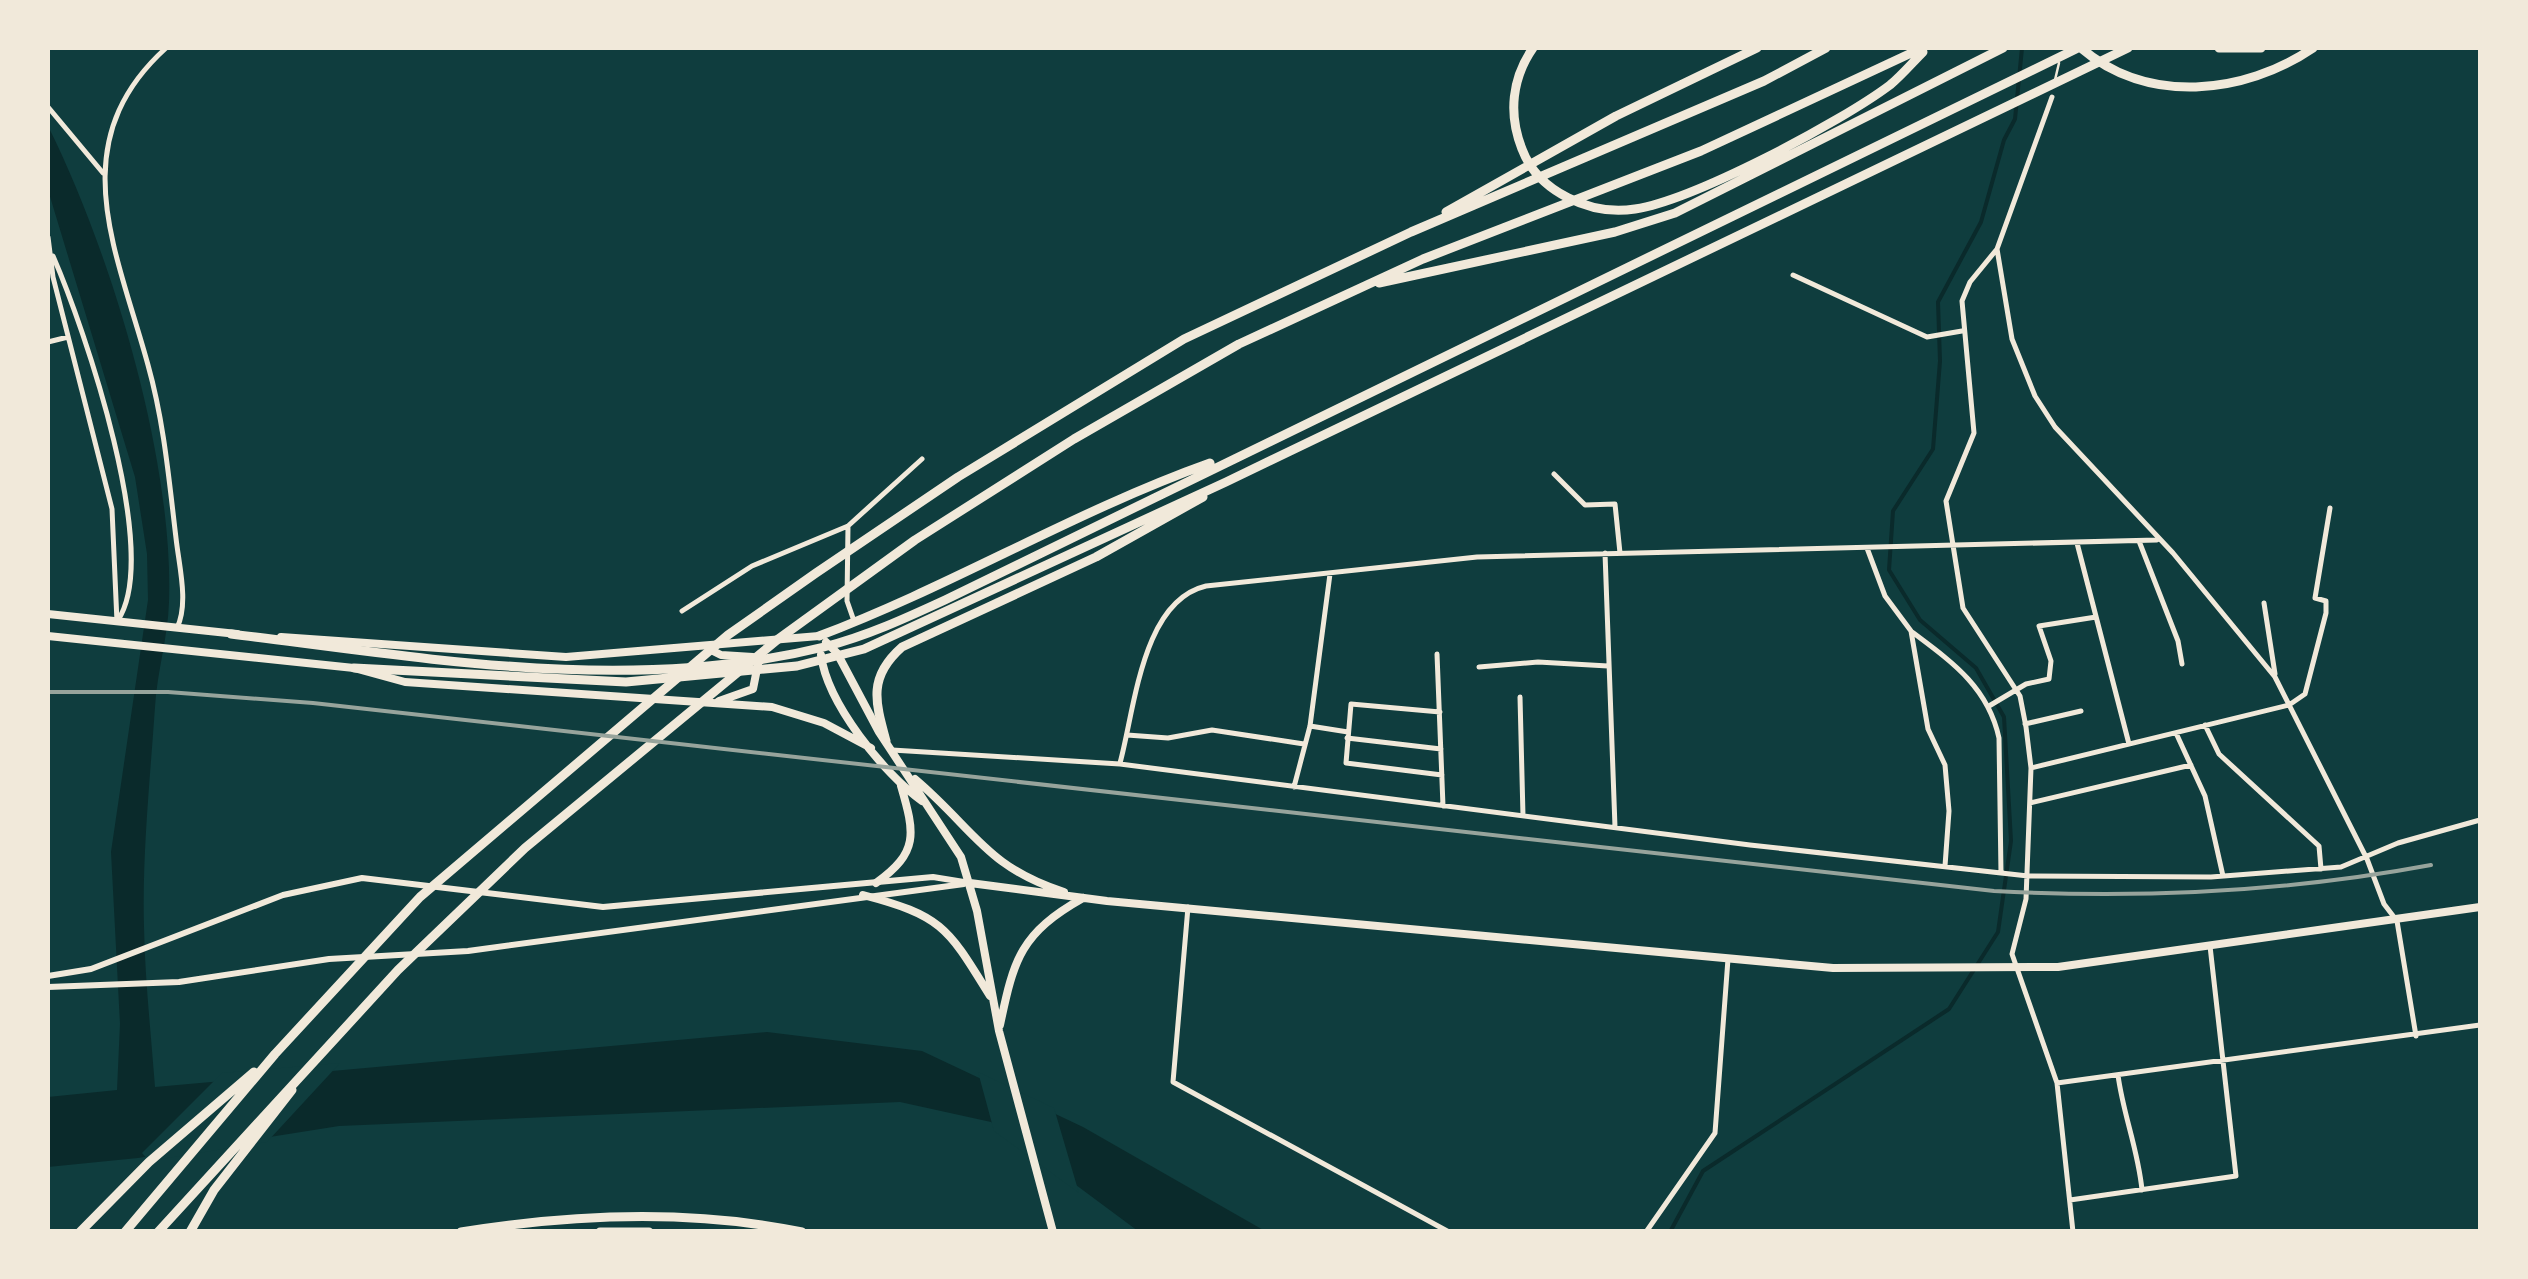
<svg xmlns="http://www.w3.org/2000/svg" width="2528" height="1279" font-family="Poppins,sans-serif">
<style>
.water{fill:#0a2a2b}
.pier{fill:#0f3d3e}
.lines{fill:none;stroke-linecap:round;stroke-linejoin:round}
.stream{stroke:#0a2a2b;stroke-width:4}
.service{stroke:#f1e9da;stroke-width:2.5}
.minor{stroke:#f1e9da;stroke-width:5}
.tertiary{stroke:#f1e9da;stroke-width:6}
.secondary{stroke:#f1e9da;stroke-width:8}
.trunk{stroke:#f1e9da;stroke-width:9}
.motorway{stroke:#f1e9da;stroke-width:9}
.rail{stroke:#97a49c;stroke-width:4}
</style>
<rect width="100%" height="100%" fill="#0f3d3e"/>
<path class="water" d="M48,126C111,252 174,460 169,602C168,637 157,672 155,707C150,780 142,855 144,927C145,980 151,1034 155,1087L767,1032L922,1051L1083,1127L1265,1231H1138L991,1122L900,1102L339,1126L138,1158L48,1167V1097L117,1090L120,1024L111,852L148,600L147,554L135,477L48,190Z"/>
<path class="pier" d="M340,1063L267,1142L149,1161L142,1153L222,1073Z
M978,1072L1054,1108L1079,1193L994,1131Z"/>
<g class="lines">
<path class="stream" d="M1670,1232L1703,1171L1949,1009L1998,932L2011,841L2004,717L1976,668L1920,620L1889,570L1893,511L1933,449L1940,361L1938,302L1981,222L2004,140L2015,119L2022,48"/>
<path class="service" d="M2055,80L2059,63"/>
<path class="minor" d="M166,48C61,143 117,251 148,365C164,422 169,480 176,538C179,566 189,603 177,628
M2052,97L1997,249L2012,339L2035,396L2055,427L2173,553L2275,677L2367,859L2384,904L2397,921L2416,1036
M48,107L103,173
M48,237L53,277L112,509L117,622
M1997,249L1970,282L1962,301L1974,433L1946,501L1963,608L2020,696L2026,727L2031,768L2026,899L2012,954L2057,1083L2073,1232
M53,256C84,327 162,554 118,620
M1793,275L1927,337L1962,331
M48,342L68,337
M1554,474L1585,505L1615,504L1620,553
M848,526L847,601L854,621
M2139,541L2178,641L2182,664
M2077,543L2129,744
M1867,548L1885,596L1911,631L1928,729L1945,765L1949,811L1945,866
M1605,553L1615,827
M2264,603L2275,674
M682,611L752,566L848,526L922,459
M1912,632C1952,662 1988,687 1999,738L2001,873
M1437,654L1443,806
M1479,667L1538,662L1608,666
M1520,697L1523,816
M1989,706L2026,684L2049,679L2051,661L2039,626L2096,617
M1440,712L1351,704L1346,763L1442,775
M2025,724L2081,711
M2205,725L2219,754L2319,846L2321,869
M1310,726L1348,732
M2176,733L2205,796L2223,876
M1127,735L1168,738L1212,730L1304,744
M1347,738L1441,749
M892,750L1120,764L1750,845L2028,876L2211,877L2341,867L2398,843L2480,820
M1120,763C1135,708 1142,601 1206,586L1477,557L2157,540
M2031,768L2289,705L2305,694L2326,613V601L2315,598L2330,508
M1294,787L1310,726L1330,574
M2030,803L2191,765
M1188,907L1173,1082L1449,1232
M2118,1075C2123,1114 2138,1149 2142,1190
M2057,1083L2480,1025
M2070,1200L2236,1176L2210,946
M1646,1232L1715,1133L1728,959"/>
<path class="tertiary" d="M48,976L91,969L283,895L362,878L603,907L933,877L970,883
M48,987L179,982L329,959L468,951L964,884"/>
<path class="secondary" d="M48,614L237,634
M48,636L354,668L405,682L772,707L824,723L871,748
M281,637L566,657L819,636
M826,642L837,653L879,732L961,857L977,911L999,1031L1053,1232
M709,649L721,655L753,657L758,664L753,689L719,701
M821,655C827,703 884,774 922,801
M915,779C974,829 986,867 1064,892
M876,883C919,852 915,834 901,786
M970,883L1107,901L1833,968L2058,967L2480,907
M863,895C943,916 948,928 990,996
M1000,1025C1014,958 1021,933 1083,898"/>
<path class="trunk" d="M231,634C425,658 631,695 824,647C867,636 906,618 945,600L2078,48
M819,636C952,586 1075,511 1210,463
M354,668L626,682L797,666L864,649L1226,482L2128,48
M886,741C875,701 868,677 902,647L1096,557L1203,497
M461,1232C573,1214 691,1209 802,1232
M600,1232H649"/>
<path class="motorway" d="M1533,48C1512,78 1508,114 1522,149C1538,192 1591,216 1635,209C1694,200 1841,122 1890,85C1902,75 1912,63 1923,52
M2081,48C2147,105 2244,95 2313,48
M2219,48H2261
M1446,212L1616,116L1757,48
M1379,283L1615,232L1675,213L2003,48
M80,1232L149,1162L254,1072
M125,1232L275,1054L420,897L728,635L816,573L958,477L1184,339L1411,232L1764,81L1826,48
M158,1232L398,970L525,848L777,640L915,540L1074,439L1239,344L1423,259L1701,151L1922,48
M190,1232L214,1190L292,1090"/>
<path class="rail" d="M48,692H168L313,703L1994,891C2141,899 2286,892 2431,865"/>
</g>
<rect width="2528" height="1279" fill="none" stroke="#f1e9da" stroke-width="100"/>
</svg>
